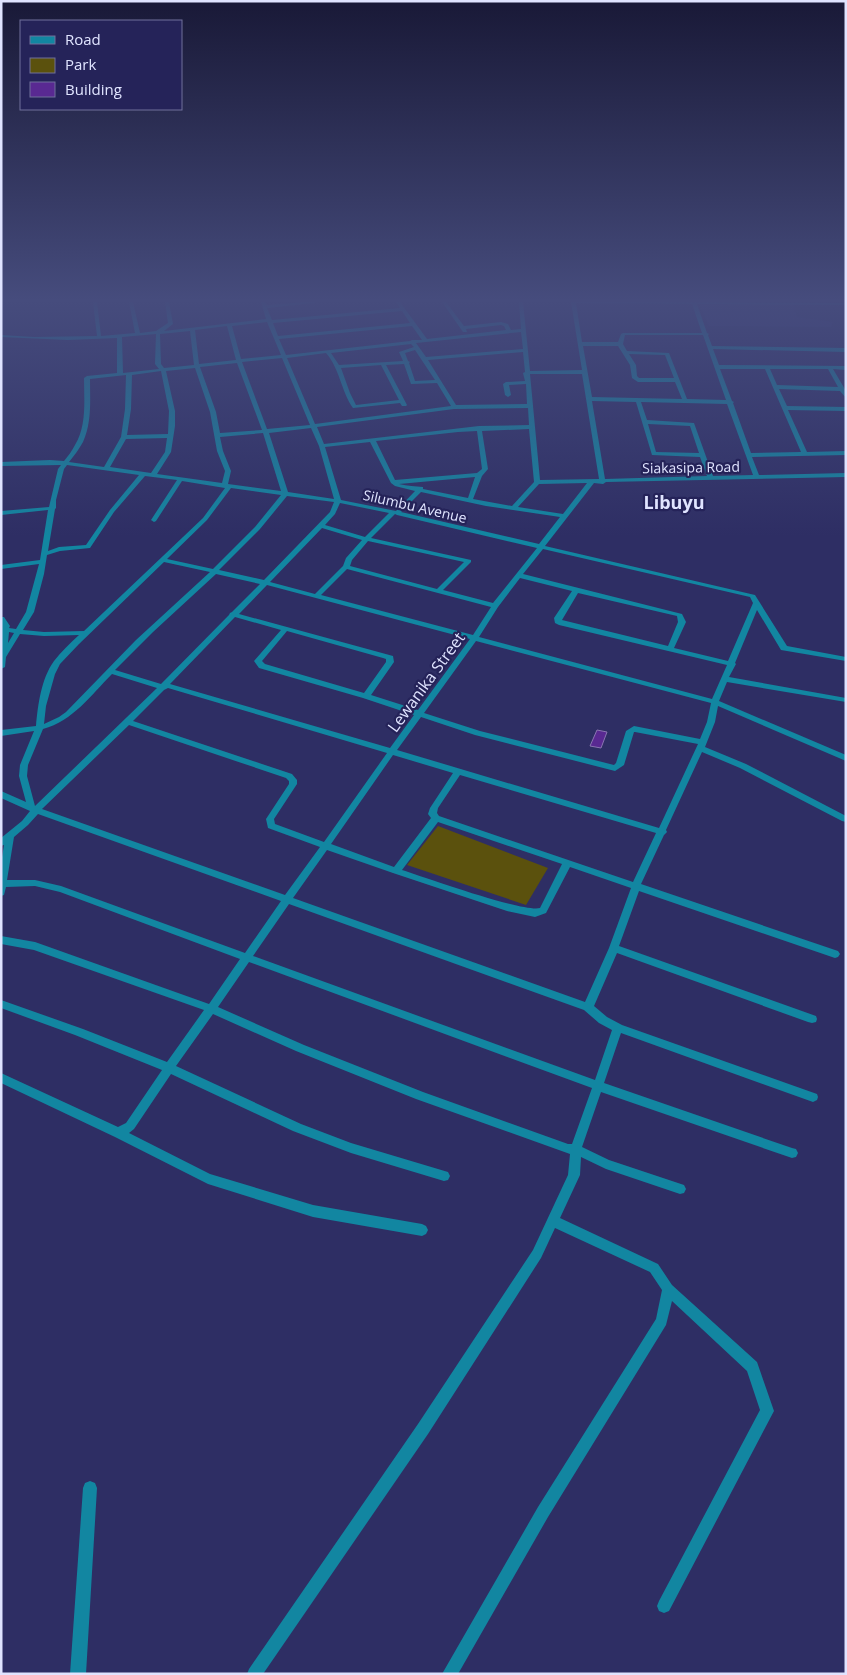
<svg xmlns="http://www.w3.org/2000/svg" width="847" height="1675" font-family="'Open Sans',sans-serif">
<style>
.built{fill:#343472}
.green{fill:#5b510d}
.building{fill:#592992;stroke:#8b75b2}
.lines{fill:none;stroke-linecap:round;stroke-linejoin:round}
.minor{fill:#1286a1;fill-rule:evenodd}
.labels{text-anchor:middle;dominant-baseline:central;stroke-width:4.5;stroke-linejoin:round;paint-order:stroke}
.far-street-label{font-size:14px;fill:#e0e4ff;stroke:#252359}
.street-label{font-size:16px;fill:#e0e4ff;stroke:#252359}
.far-district-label{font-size:18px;font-weight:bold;fill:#e0e4ff;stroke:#252359}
</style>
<rect width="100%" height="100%" fill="#2e2e64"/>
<path class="built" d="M699,304L794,305L797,317L833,322L831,327L709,326Z"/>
<path class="green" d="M438,826L548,868L526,905L407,865Z"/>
<path class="building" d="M597,730L607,732L601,748L590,746Z"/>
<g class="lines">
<path class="minor" d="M93,302H97L101,336L135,333L129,302H133L140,333L156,331L168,323L165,302H169L173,324L164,331L266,319L261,302H265L267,305L305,302H316L314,303L267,308L272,320L400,308L396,302H400L427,339L506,330L504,326L501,325L466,329L467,332H463L442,302H446L464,326L501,322L508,324L511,330L521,329L519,302H523L530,371L582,370L571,302L846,303V305L697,304L707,333L709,334L708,335L712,346L846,348V352L713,349L719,365L846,366V370L833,369L846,391V398L840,391L779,389L787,406L846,407V411L788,410L807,452L846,451V455L752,457L759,475L846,473V477L606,482L603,484L594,483L545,546L755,595L787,646L846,657V661L781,650L757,610L735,663L736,664L729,677L846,698V702L727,682L719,701L846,755V761L718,706L715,722L705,747L746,764L846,816V822L842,821L740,768L702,752L666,830L667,832L664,835L641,884L838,951L840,954L838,957L835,958L832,957L639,891L619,946L816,1016L817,1019L816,1022L812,1023L808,1022L617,953L594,1006L607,1017L622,1025L817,1094L818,1097L817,1100L813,1102L621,1033L604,1083L792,1148L796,1149L798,1153L796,1157L792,1158L601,1092L582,1147L609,1160L684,1185L686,1189L684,1193L680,1194L606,1169L581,1157L580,1175L560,1218L658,1264L672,1285L757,1362L774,1411L669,1611L664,1613L659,1611L657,1606L659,1601L760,1410L747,1371L672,1301L666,1325L548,1517L458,1674H442L538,1507L656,1319L662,1290L650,1272L555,1228L541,1258L428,1434L263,1674H247L249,1669L418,1424L533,1250L568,1175L570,1154L416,1099L296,1051L213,1014L176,1066L301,1124L351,1143L448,1172L450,1176L448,1180L444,1181L351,1153L293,1131L171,1074L134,1129L129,1133L210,1174L313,1205L422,1224L426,1226L428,1230L426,1234L422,1236L313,1217L208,1184L115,1137L1,1083V1073L118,1127L126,1123L162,1070L75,1035L1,1008V1000L83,1029L167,1062L204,1010L34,950L1,944V936L35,942L209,1004L240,959L60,892L35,886L6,887L4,895L1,896V863L4,845L1,846V838L22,821L30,811L1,798V791L26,802L19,776L20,765L34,731L1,736V730L36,726C38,705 41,679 54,661C61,652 70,643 79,635L44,636L20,634L6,657L5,667L1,669L2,626L1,617H4L10,626L9,628L16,629L26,612L39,564L1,569V565L40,560L48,510L1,515V511L49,507L58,469L61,465L1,466V462L50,460L64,461C68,456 72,451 75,445C87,425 84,400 84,378L87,376L117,373V338L68,340L1,337V335L34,337L97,336ZM576,303L692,304L702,333H623L621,334L618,342H582ZM402,311L410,323L278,336L273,323ZM267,322L281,355L241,359L232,326ZM227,326L236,360L199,364L195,330ZM412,326L422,340H412L410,341L286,355L279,339ZM190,331L194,365L164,368L161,364L160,334ZM521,332L523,349L426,357L416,343ZM156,334L155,364L159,369L123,373L122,337ZM625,335H703L726,400L687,399L669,353L627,351L623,344ZM411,344L414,347L399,352L403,361L339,365L331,353ZM583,346H618L630,365L632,378L638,382H675L682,399L592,397ZM415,350L435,380L415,381L409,363L410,362L408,361L405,353ZM523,352L525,372L523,373L525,381L506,382L503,384L505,395L508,397L511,395L509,385L526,384L527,404L456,405L428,360ZM326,353C340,369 341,391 353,408L400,403L402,406H406L407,405L386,365L404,364L411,384L437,383L451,406L315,424L287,358ZM629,354L665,355L674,378H639L637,376L636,365ZM282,358L310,425L267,429L242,362ZM237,363L262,430L220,433L216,412L200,367ZM381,365L399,400L356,405L350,393L341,368ZM195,368L210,412L217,451L225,471L222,483L157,474L171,452L175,426V411L166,371ZM720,369H765L801,452L751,453L733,403L734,402L732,401ZM770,369H828L838,387L777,385ZM161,371L169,411L168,434L127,435L131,409L132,375ZM530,374H582L599,479L540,480ZM126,375L125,409L121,437L104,467L69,462C74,456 79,449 83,442C92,422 90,401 90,379ZM592,401L636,402L652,455L700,457L707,476L605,479ZM641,402L727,404L753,475L713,476L694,423L647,420ZM528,408L529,425L479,426L324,444L317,427L454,409ZM648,424L690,426L699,453L656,452ZM311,428L319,446L334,499L288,492L269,433ZM529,429L534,482L512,506L473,499L482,476L488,469L482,431ZM477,431L482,469L477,473L395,480L376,441L458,432ZM263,433L281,491L228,484L231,471L223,451L220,437ZM167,438L165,452L151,473L110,467L126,439ZM370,442L391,483L395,486L415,491L396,511L341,500L325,447ZM67,465L139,475L110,510L86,545L59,547L48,551L55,509L56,508V500L64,469ZM145,476L177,480L151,520L154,522L156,521L182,481L225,488L203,518L84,631L44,632L23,630L34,612L44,574L47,555L60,551L90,548L114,512ZM475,477L468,498L423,489V487C415,486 408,486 399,484ZM587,483L563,514L518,507L539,484ZM231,488L281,495L255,527L213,569L167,559L207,520ZM421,492L486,506L560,517L539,544L401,512ZM287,496L334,502L330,512L264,580L219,570L260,529ZM340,503L389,513L365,537L325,525L335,514ZM395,514L397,515L537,548L493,603L443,590L471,562V560L371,538ZM322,528L362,540L346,558L343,566L315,594L270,582ZM368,541L464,562L437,589L350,566L352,560ZM543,549L750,597L753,603L728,661L674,648L686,622L682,614L523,574ZM164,562L210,572L136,640L66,712L59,717L44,724L46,706L55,674L60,664L79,644ZM347,569L491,607L473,635L321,595ZM216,574L260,584L232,612L230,613L229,615L161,684L115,670L153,632ZM520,578L572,591L554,618L555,623L559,625L727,665L712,699L479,637L498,607ZM267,585L470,639L418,710L371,695L394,662L393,656L239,614ZM578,593L677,616L678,622L668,646L562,620ZM235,617L281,630L254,661L259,668L363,698L414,715L390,748L170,684ZM287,631L383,658L386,659V662L364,693L265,664L262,661ZM9,632L14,633L8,643ZM476,641L711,703L707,722L700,739L634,726L626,731L616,763L614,765L480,731L424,713ZM112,674L157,688L35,806L27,776L28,765L43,729C73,721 91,695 112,674ZM168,688L387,753L324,842L275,824L274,819L297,784V780L292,774L133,721L164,690ZM421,717L475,735L615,771L624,765L634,732H635L698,744L659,828L397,750ZM129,725L286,778L289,781V784L266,819L268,828L320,847L285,895L42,809ZM393,755L453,773L430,808L428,814L431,818L394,867L331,844ZM460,775L656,833L633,882L439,816L437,813L438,808ZM38,814L281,901L245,953L61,886L35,880H7L14,837L28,825ZM438,822L562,864L540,908C524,913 424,877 402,870ZM327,850L393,873L507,911L535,917L546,913L570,867L631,888L609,948L585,1002L293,898ZM289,904L584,1010L599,1023L612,1030L595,1080L253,956ZM249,962L592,1088L572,1144H568L423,1092L304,1045L218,1007Z
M90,1481L95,1483L97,1488L86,1674H70L83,1488L85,1483Z"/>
</g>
<linearGradient id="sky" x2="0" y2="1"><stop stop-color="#191937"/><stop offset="0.56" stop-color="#464c7d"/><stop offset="1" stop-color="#464c7d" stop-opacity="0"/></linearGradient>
<rect width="847" height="536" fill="url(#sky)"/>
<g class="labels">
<g class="far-street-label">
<text transform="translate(691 467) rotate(-1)">Siakasipa Road</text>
<text transform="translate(415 506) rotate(13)">Silumbu Avenue</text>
</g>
<g class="street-label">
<text transform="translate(426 682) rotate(-54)">Lewanika Street</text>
</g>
<g class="far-district-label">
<text x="674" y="502">Libuyu</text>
</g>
</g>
<rect width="847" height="1675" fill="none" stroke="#e0e4ff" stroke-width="5"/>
<rect x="20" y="20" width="162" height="90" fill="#252359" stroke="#70709b"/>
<rect x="30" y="36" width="25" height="8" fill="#1286a1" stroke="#70709b"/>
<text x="65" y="45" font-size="15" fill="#e0e4ff">Road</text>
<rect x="30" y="58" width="25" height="15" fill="#5b510d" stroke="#70709b"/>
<text x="65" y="70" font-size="15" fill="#e0e4ff">Park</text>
<rect x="30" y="82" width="25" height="15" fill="#592992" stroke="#70709b"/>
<text x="65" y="95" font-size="15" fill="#e0e4ff">Building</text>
</svg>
